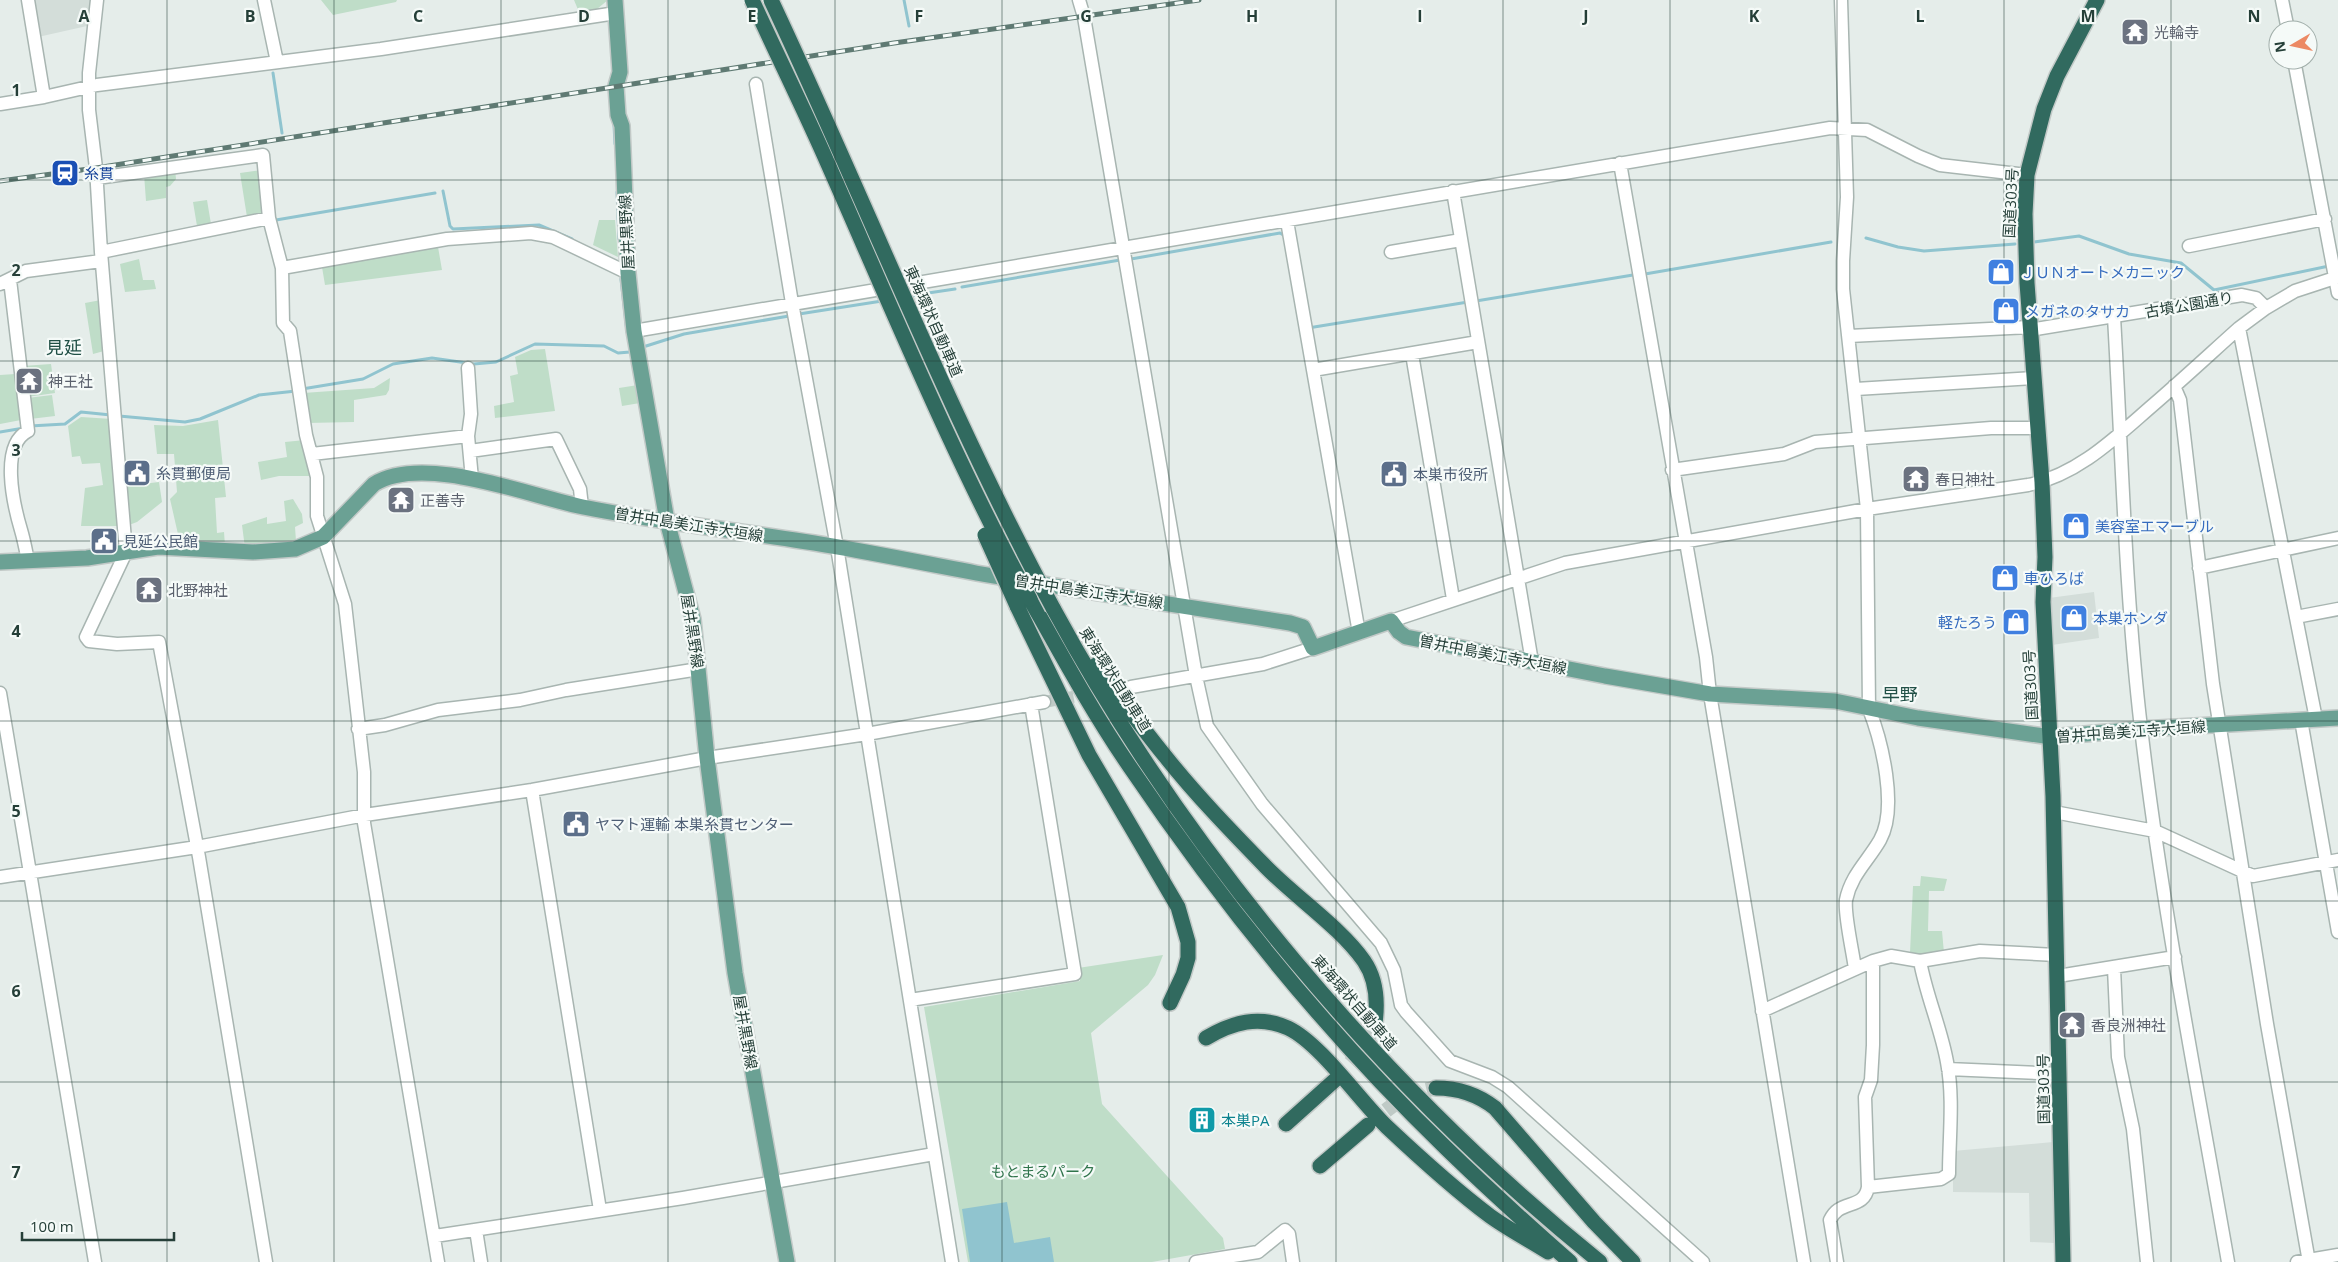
<svg xmlns="http://www.w3.org/2000/svg" width="2338" height="1262" font-family="'Open Sans','Noto Sans JP',sans-serif">
<style>
.built{fill:#d3ddd9}
.green{fill:#bfddc8}
.water{fill:#90c4cf}
.lines{fill:none;stroke-linecap:round;stroke-linejoin:round}
.stream{stroke:#90c4cf;stroke-width:3}
.minor-tunnel{stroke:#bfcac6;stroke-width:12;stroke-dasharray:12 6;stroke-linecap:butt}
.highway-tunnel{stroke:#bfcac6;stroke-width:15;stroke-dasharray:15 8;stroke-linecap:butt}
.minor-casing{stroke:#a8b5b1;stroke-width:15}
.major-casing{stroke:#c2c9c7;stroke-width:18}
.highway-casing{stroke:#c2c9c7;stroke-width:18}
.minor{stroke:#fff;stroke-width:12}
.major{stroke:#6ba194;stroke-width:15}
.highway{stroke:#316a5f;stroke-width:15}
.rail-casing{stroke:#5f7a73;stroke-width:5}
.rail{stroke:#f5faf8;stroke-width:3;stroke-dasharray:9;stroke-linecap:butt}
.highway-bridge-casing{stroke:#c2c9c7;stroke-width:18;stroke-linecap:butt}
.highway-bridge{stroke:#316a5f;stroke-width:15}
.grid{fill:none;stroke:#253f38;stroke-width:1;stroke-opacity:0.55}
.labels{text-anchor:middle;dominant-baseline:central;stroke-width:4.5;stroke-linejoin:round;paint-order:stroke}
.worship-label{font-size:15px;fill:#5b616d;stroke:#f5faf8;text-anchor:start}
.transit-label{font-size:15px;fill:#164399;stroke:#f5faf8;text-anchor:start}
.street-label{font-size:15px;fill:#253f38;stroke:#f5faf8}
.shop-label{font-size:15px;fill:#366cbe;stroke:#f5faf8;text-anchor:start}
.service-label{font-size:15px;fill:#4e5e75;stroke:#f5faf8;text-anchor:start}
.culture-label{font-size:15px;fill:#0d838f;stroke:#f5faf8;text-anchor:start}
.park-label{font-size:15px;fill:#30744c;stroke:#f5faf8}
.quarter-label{font-size:18px;fill:#215046;stroke:#f5faf8}
.grid-label{font-size:16px;text-anchor:middle;font-weight:bold;fill:#253f38;stroke:#f5faf8;stroke-width:4.5;stroke-linejoin:round;paint-order:stroke}
</style>
<rect width="100%" height="100%" fill="#e5edea"/>
<path class="built" d="M32,0H91L87,26L38,37Z
M2094,592L2099,638L2052,645L2049,598Z
M2053,1142L2055,1243L2030,1242L2029,1193L1953,1192V1151Z"/>
<path class="green" d="M321,0H397L396,2L333,15Z
M574,0H608L597,9L579,12Z
M175,169L176,179L170,186L166,187V198L146,201L144,174Z
M262,170L265,210L260,216L247,217L240,173Z
M207,200L211,224L197,226L193,202Z
M599,220H615L618,257L593,245Z
M438,247L442,270L325,285L322,267Z
M139,259L143,280H154L156,289L125,292L120,264Z
M101,300L104,351L93,354L85,303Z
M545,349L555,411L495,418L494,406L514,402L510,376L518,374L515,357L531,350Z
M51,364L55,393L27,397L26,389L35,386L34,374H24L23,366Z
M15,374L21,420L0,424V375Z
M390,378L389,390L386,395L354,400V422L307,423L303,393L374,388Z
M638,385L640,403L622,406L619,388Z
M52,395L55,416L30,419L27,398Z
M81,417L112,419L120,526H81L85,488L103,485L100,463L82,464L80,456L72,457L68,426Z
M218,420L226,497L215,498L217,533L224,532L225,546L180,543L170,499L177,492L174,454H157L154,425L183,426Z
M305,440L313,476H279L261,480L258,462L287,457L285,442Z
M159,482L162,502L137,522L129,525L126,486Z
M293,499L302,514L303,523L295,527L296,541L245,548L242,525L267,517V524L286,521L284,501Z
M1921,876L1947,879L1944,891H1929L1928,931H1942L1944,953L1924,955L1910,953L1913,886H1920Z
M1163,955L1155,975L1148,985L1091,1033L1102,1104L1223,1238L1225,1249L1152,1262H968L924,1007L1080,981L1078,968Z"/>
<path class="water" d="M1007,1202L1014,1243L1050,1237L1054,1262H970L962,1209Z"/>
<g class="lines">
<path class="stream" d="M904,0L909,26
M273,73L282,133
M614,125L615,144
M443,191L450,226L453,229L539,225L572,239
M617,192L619,239
M276,220L435,193
M1866,238L1898,247L1924,251L2015,244
M2034,242L2079,236L2129,254L2181,263L2214,290L2329,266
M1131,259L1280,233L1285,236
M1645,274L1831,242
M621,279L627,332
M962,287L1120,260
M908,296L955,289
M1476,301L1633,275
M799,314L882,301
M1308,328L1468,302
M643,347L684,334L789,316
M302,389L363,379L393,364L432,358L474,364L496,362L535,344L604,346L618,353L630,352V351
M119,416L185,422L200,419L259,395L296,391
M30,426L65,424L81,412L111,415
M0,432L24,428"/>
<path class="minor-tunnel" d="M1044,702L1131,687"/>
<path class="highway-tunnel" d="M1335,1080L1363,1049L1375,1023
M1368,1125C1391,1106 1406,1093 1436,1088"/>
<defs>
<path id="minor" d="M28,0L44,97
M97,0L89,73V110L96,168L101,252L126,552L86,637L89,641L117,644L159,642L199,857L266,1262
M264,0L277,62
M1079,0L1084,17L1196,676L1207,726L1262,804L1381,943L1394,970L1401,1005L1406,1012L1450,1061L1492,1077L1508,1087L1703,1262
M1841,0L1847,197L1843,261V289L1867,509L2028,485C2078,475 2116,437 2153,405C2182,380 2210,354 2239,328
M2282,0L2288,30
M2294,60L2338,293
M756,84L792,303L837,547L952,1262
M0,104L44,97L97,85L381,49L616,13
M1620,163L1706,657L1710,694L1804,1262
M97,178L263,155L269,218L282,268L283,323L290,331L306,435L317,477V516L345,604L364,772V823L438,1262
M1453,191L1532,662
M1287,221L1359,633
M2189,246L2325,219
M101,252L269,218
M1391,252L1461,240
M282,268L447,239L531,233L553,237L628,273
M10,280L28,431C0,445 13,503 21,530C24,540 26,551 28,561
M0,284L26,271L101,261
M2266,308L2239,328L2316,719
M2114,317C2122,454 2125,592 2141,728C2162,907 2197,1084 2228,1262
M2030,330L2242,295L2256,298L2266,308L2295,291L2338,277
M634,331L1830,128L1867,130L1918,156L1940,165L2027,175
M1849,336L2030,327
M1412,354L1453,599
M468,368L471,414L468,436L472,479
M1313,370L1478,342
M2174,386L2180,400L2213,684L2267,1024L2309,1262
M1856,389L2034,378
M470,451L556,439L580,489L582,507
M312,454L468,436
M1672,470L1784,454L1815,442L1991,428H2038
M2199,568L2338,538
M2296,617L2338,609
M1391,621L1565,563L1867,509L1869,709C1882,742 1898,808 1880,840C1868,861 1851,875 1846,900C1844,915 1853,952 1855,969
M1131,687L1263,664L1313,648
M0,693L95,1262
M2301,720L2338,932
M358,729L385,725L438,710L520,700L566,690L699,669
M532,790L600,1210
M2054,812L2155,831L2253,876L2338,860
M0,877L197,847L365,815L532,790L707,758L867,734L1044,702
M2114,968L2118,1057L2133,1129L2147,1262
M2058,976L2175,957
M910,1000L1075,974L1031,704
M1762,1011L1873,961L1891,956L1920,961L1980,951L2056,955
M1948,1069L2060,1074
M1868,1187L1941,1179L1949,1174C1949,1138 1954,1098 1947,1062C1941,1028 1926,995 1920,961
M476,1230L481,1262
M435,1236L683,1198L934,1154
M1196,1262L1258,1252L1285,1230L1289,1234L1293,1262
M1837,1262L1830,1220C1832,1216 1835,1212 1838,1210C1850,1202 1865,1205 1868,1187L1865,1097L1871,1080L1873,1045V961
M2297,1262L2338,1255"/>
<path id="major" d="M615,0L620,72L616,86L618,115L622,126L628,273L634,331L667,521L693,619L707,758L735,973L787,1262
M0,562L87,558L158,547L253,552L295,549L323,537L374,484C424,453 529,496 583,507C668,524 753,532 838,547C884,555 929,564 976,573C1080,591 1185,606 1290,623L1303,627L1313,648L1391,621L1399,632L1406,637L1605,676L1710,694L1835,701L1918,718L2051,737L2141,729L2338,718"/>
<path id="highway" d="M1030,599C1062,656 1093,713 1130,767C1222,903 1327,1033 1446,1148C1486,1187 1528,1225 1570,1262
M1017,606L1089,755L1178,907L1188,942V958L1183,975L1170,1003
M1053,608C1185,852 1384,1088 1600,1262
M1096,665C1119,696 1141,727 1165,756C1196,795 1231,831 1265,866C1295,897 1340,927 1364,961C1377,980 1378,1001 1375,1023
M1206,1038C1233,1022 1259,1015 1288,1028C1320,1043 1360,1101 1387,1127C1420,1158 1454,1189 1490,1216C1508,1229 1529,1240 1548,1252
M1436,1088C1459,1088 1477,1094 1495,1108L1594,1222L1633,1262
M1286,1124L1335,1080
M1320,1166L1368,1125
M2063,1262L2053,796L2043,602L2045,557L2042,482L2027,283L2025,214L2027,175L2044,109L2057,76L2097,0"/>
</defs>
<use href="#minor" class="minor-casing"/>
<use href="#major" class="major-casing"/>
<use href="#highway" class="highway-casing"/>
<use href="#minor" class="minor"/>
<use href="#major" class="major"/>
<use href="#highway" class="highway"/>
<defs>
<path id="rail" d="M0,181L96,168L894,43L1199,0"/>
</defs>
<use href="#rail" class="rail-casing"/>
<use href="#rail" class="rail"/>
<defs>
<path id="highway-bridge" d="M752,0C777,55 804,109 828,164C893,311 954,459 1030,599
M771,0C866,202 947,411 1053,608
M985,535L1017,606"/>
</defs>
<use href="#highway-bridge" class="highway-bridge-casing"/>
<use href="#highway-bridge" class="highway-bridge"/>
</g>
<path class="grid" d="M167,0V1262M334,0V1262M501,0V1262M668,0V1262M835,0V1262M1002,0V1262M1169,0V1262M1336,0V1262M1503,0V1262M1670,0V1262M1837,0V1262M2004,0V1262M2171,0V1262M0,180H2338M0,361H2338M0,541H2338M0,721H2338M0,901H2338M0,1082H2338"/>
<defs>
<symbol id="temple-square" viewBox="-11 -11 22 22"><rect x="-9" y="-9" width="18" height="18" rx="4" fill="#6b7280" stroke="#f5faf8"/><path d="M0-6L5-2H3V0L6.5 2.5H4V6H1.5V3h-3V6H-4V2.5H-6.5L-3 0V-2H-5Z" fill="#fff"/></symbol>
<symbol id="station-square" viewBox="-11 -11 22 22"><rect x="-9" y="-9" width="18" height="18" rx="4" fill="#1a4fb4" stroke="#f5faf8"/><path d="M-3-6H3Q5-6 5-4V2Q5 4 3 4L4.5 6H3L1.5 4h-3L-3 6H-4.5L-3 4Q-5 4-5 2V-4Q-5-6-3-6ZM-3.5-4v3h7v-3ZM-3.5 1v1.5H-2V1ZM2 1v1.5H3.5V1Z" fill="#fff"/></symbol>
<symbol id="shop-square" viewBox="-11 -11 22 22"><rect x="-9" y="-9" width="18" height="18" rx="4" fill="#3f7fe0" stroke="#f5faf8"/><path d="M-5-2.5h2.3a2.7 3.5 0 0 1 5.4 0H5L5.5 6h-11ZM-1.5-2.5h3a1.5 2.3 0 0 0-3 0Z" fill="#fff"/></symbol>
<symbol id="civic-square" viewBox="-11 -11 22 22"><rect x="-9" y="-9" width="18" height="18" rx="4" fill="#5c6f8a" stroke="#f5faf8"/><path d="M-.6-6.5H3V-4.5H.6V-3L4-1V1h2V6H-6V1h2V-1L-.6-3ZM-1.2 2.5V6h2.4V2.5Z" fill="#fff"/></symbol>
<symbol id="building-square" viewBox="-11 -11 22 22"><rect x="-9" y="-9" width="18" height="18" rx="4" fill="#0f9aa8" stroke="#f5faf8"/><path d="M-4-6H4V6H1V3H-1V6H-4ZM-2.5-4.3h1.7v1.8h-1.7ZM.8-4.3h1.7v1.8H.8ZM-2.5-1h1.7V.8h-1.7ZM.8-1h1.7V.8H.8Z" fill="#fff"/></symbol>
</defs>
<g fill-rule="evenodd">
<use href="#temple-square" x="2119" y="16" width="32" height="32"/>
<use href="#station-square" x="49" y="157" width="32" height="32"/>
<use href="#shop-square" x="1985" y="256" width="32" height="32"/>
<use href="#shop-square" x="1990" y="295" width="32" height="32"/>
<use href="#temple-square" x="13" y="365" width="32" height="32"/>
<use href="#civic-square" x="121" y="457" width="32" height="32"/>
<use href="#civic-square" x="1378" y="458" width="32" height="32"/>
<use href="#temple-square" x="1900" y="463" width="32" height="32"/>
<use href="#temple-square" x="385" y="484" width="32" height="32"/>
<use href="#shop-square" x="2060" y="510" width="32" height="32"/>
<use href="#civic-square" x="88" y="525" width="32" height="32"/>
<use href="#shop-square" x="1989" y="562" width="32" height="32"/>
<use href="#temple-square" x="133" y="574" width="32" height="32"/>
<use href="#shop-square" x="2058" y="602" width="32" height="32"/>
<use href="#shop-square" x="2000" y="606" width="32" height="32"/>
<use href="#civic-square" x="560" y="808" width="32" height="32"/>
<use href="#temple-square" x="2056" y="1009" width="32" height="32"/>
<use href="#building-square" x="1186" y="1104" width="32" height="32"/>
</g>
<g class="labels">
<g class="worship-label">
<text x="2154" y="32">光輪寺</text>
<text x="48" y="381">神王社</text>
<text x="1935" y="479">春日神社</text>
<text x="420" y="500">正善寺</text>
<text x="168" y="590">北野神社</text>
<text x="2091" y="1025">香良洲神社</text>
</g>
<g class="transit-label">
<text x="84" y="173">糸貫</text>
</g>
<g class="street-label">
<text transform="translate(2010 203) rotate(-87)">国道303号</text>
<text transform="translate(626 232) rotate(-93)">屋井黒野線</text>
<text transform="translate(2189 304) rotate(-10)">古墳公園通り</text>
<text transform="translate(934 321) rotate(66)">東海環状自動車道</text>
<text transform="translate(689 524) rotate(9)">曽井中島美江寺大垣線</text>
<text transform="translate(1089 591) rotate(9)">曽井中島美江寺大垣線</text>
<text transform="translate(693 631) rotate(81)">屋井黒野線</text>
<text transform="translate(1493 654) rotate(11)">曽井中島美江寺大垣線</text>
<text transform="translate(1116 679) rotate(58)">東海環状自動車道</text>
<text transform="translate(2030 685) rotate(-93)">国道303号</text>
<text transform="translate(2131 731) rotate(-4)">曽井中島美江寺大垣線</text>
<text transform="translate(1355 1002) rotate(49)">東海環状自動車道</text>
<text transform="translate(746 1032) rotate(80)">屋井黒野線</text>
<text transform="translate(2043 1089) rotate(-91)">国道303号</text>
</g>
<g class="shop-label">
<text x="2020" y="272">ＪＵＮオートメカニック</text>
<text x="2025" y="311">メガネのタサカ</text>
<text x="2095" y="526">美容室エマーブル</text>
<text x="2024" y="578">車ひろば</text>
<text x="2093" y="618">本巣ホンダ</text>
<text x="1997" y="622" text-anchor="end">軽たろう</text>
</g>
<g class="service-label">
<text x="156" y="473">糸貫郵便局</text>
<text x="1413" y="474">本巣市役所</text>
<text x="123" y="541">見延公民館</text>
<text x="595" y="824">ヤマト運輸 本巣糸貫センター</text>
</g>
<g class="culture-label">
<text x="1221" y="1120">本巣PA</text>
</g>
<g class="park-label">
<text x="1043" y="1171">もとまるパーク</text>
</g>
<g class="quarter-label">
<text x="64" y="347">見延</text>
<text x="1900" y="694">早野</text>
</g>
</g>
<g class="grid-label">
<text x="84" y="22">A</text>
<text x="250" y="22">B</text>
<text x="418" y="22">C</text>
<text x="584" y="22">D</text>
<text x="752" y="22">E</text>
<text x="919" y="22">F</text>
<text x="1086" y="22">G</text>
<text x="1252" y="22">H</text>
<text x="1420" y="22">I</text>
<text x="1586" y="22">J</text>
<text x="1754" y="22">K</text>
<text x="1920" y="22">L</text>
<text x="2088" y="22">M</text>
<text x="2254" y="22">N</text>
<text x="16" y="96">1</text>
<text x="16" y="276">2</text>
<text x="16" y="456">3</text>
<text x="16" y="637">4</text>
<text x="16" y="817">5</text>
<text x="16" y="997">6</text>
<text x="16" y="1178">7</text>
</g>
<g transform="translate(2293 45) rotate(261)"><circle r="24" fill="#f5faf8" stroke="#a2afab"/>
<path d="M0-4L9 19L0 12L-9 19Z" fill="#ec8964"/>
<text y="-8" font-size="14" font-weight="bold" text-anchor="middle" fill="#253f38">N</text>
</g>
<path d="M22 1232v8h152v-8" fill="none" stroke="#253f38" stroke-width="2.5"/>
<text x="30" y="1232" font-size="15" fill="#253f38" stroke="#f5faf8" stroke-width="4" paint-order="stroke">100 m</text>
</svg>
